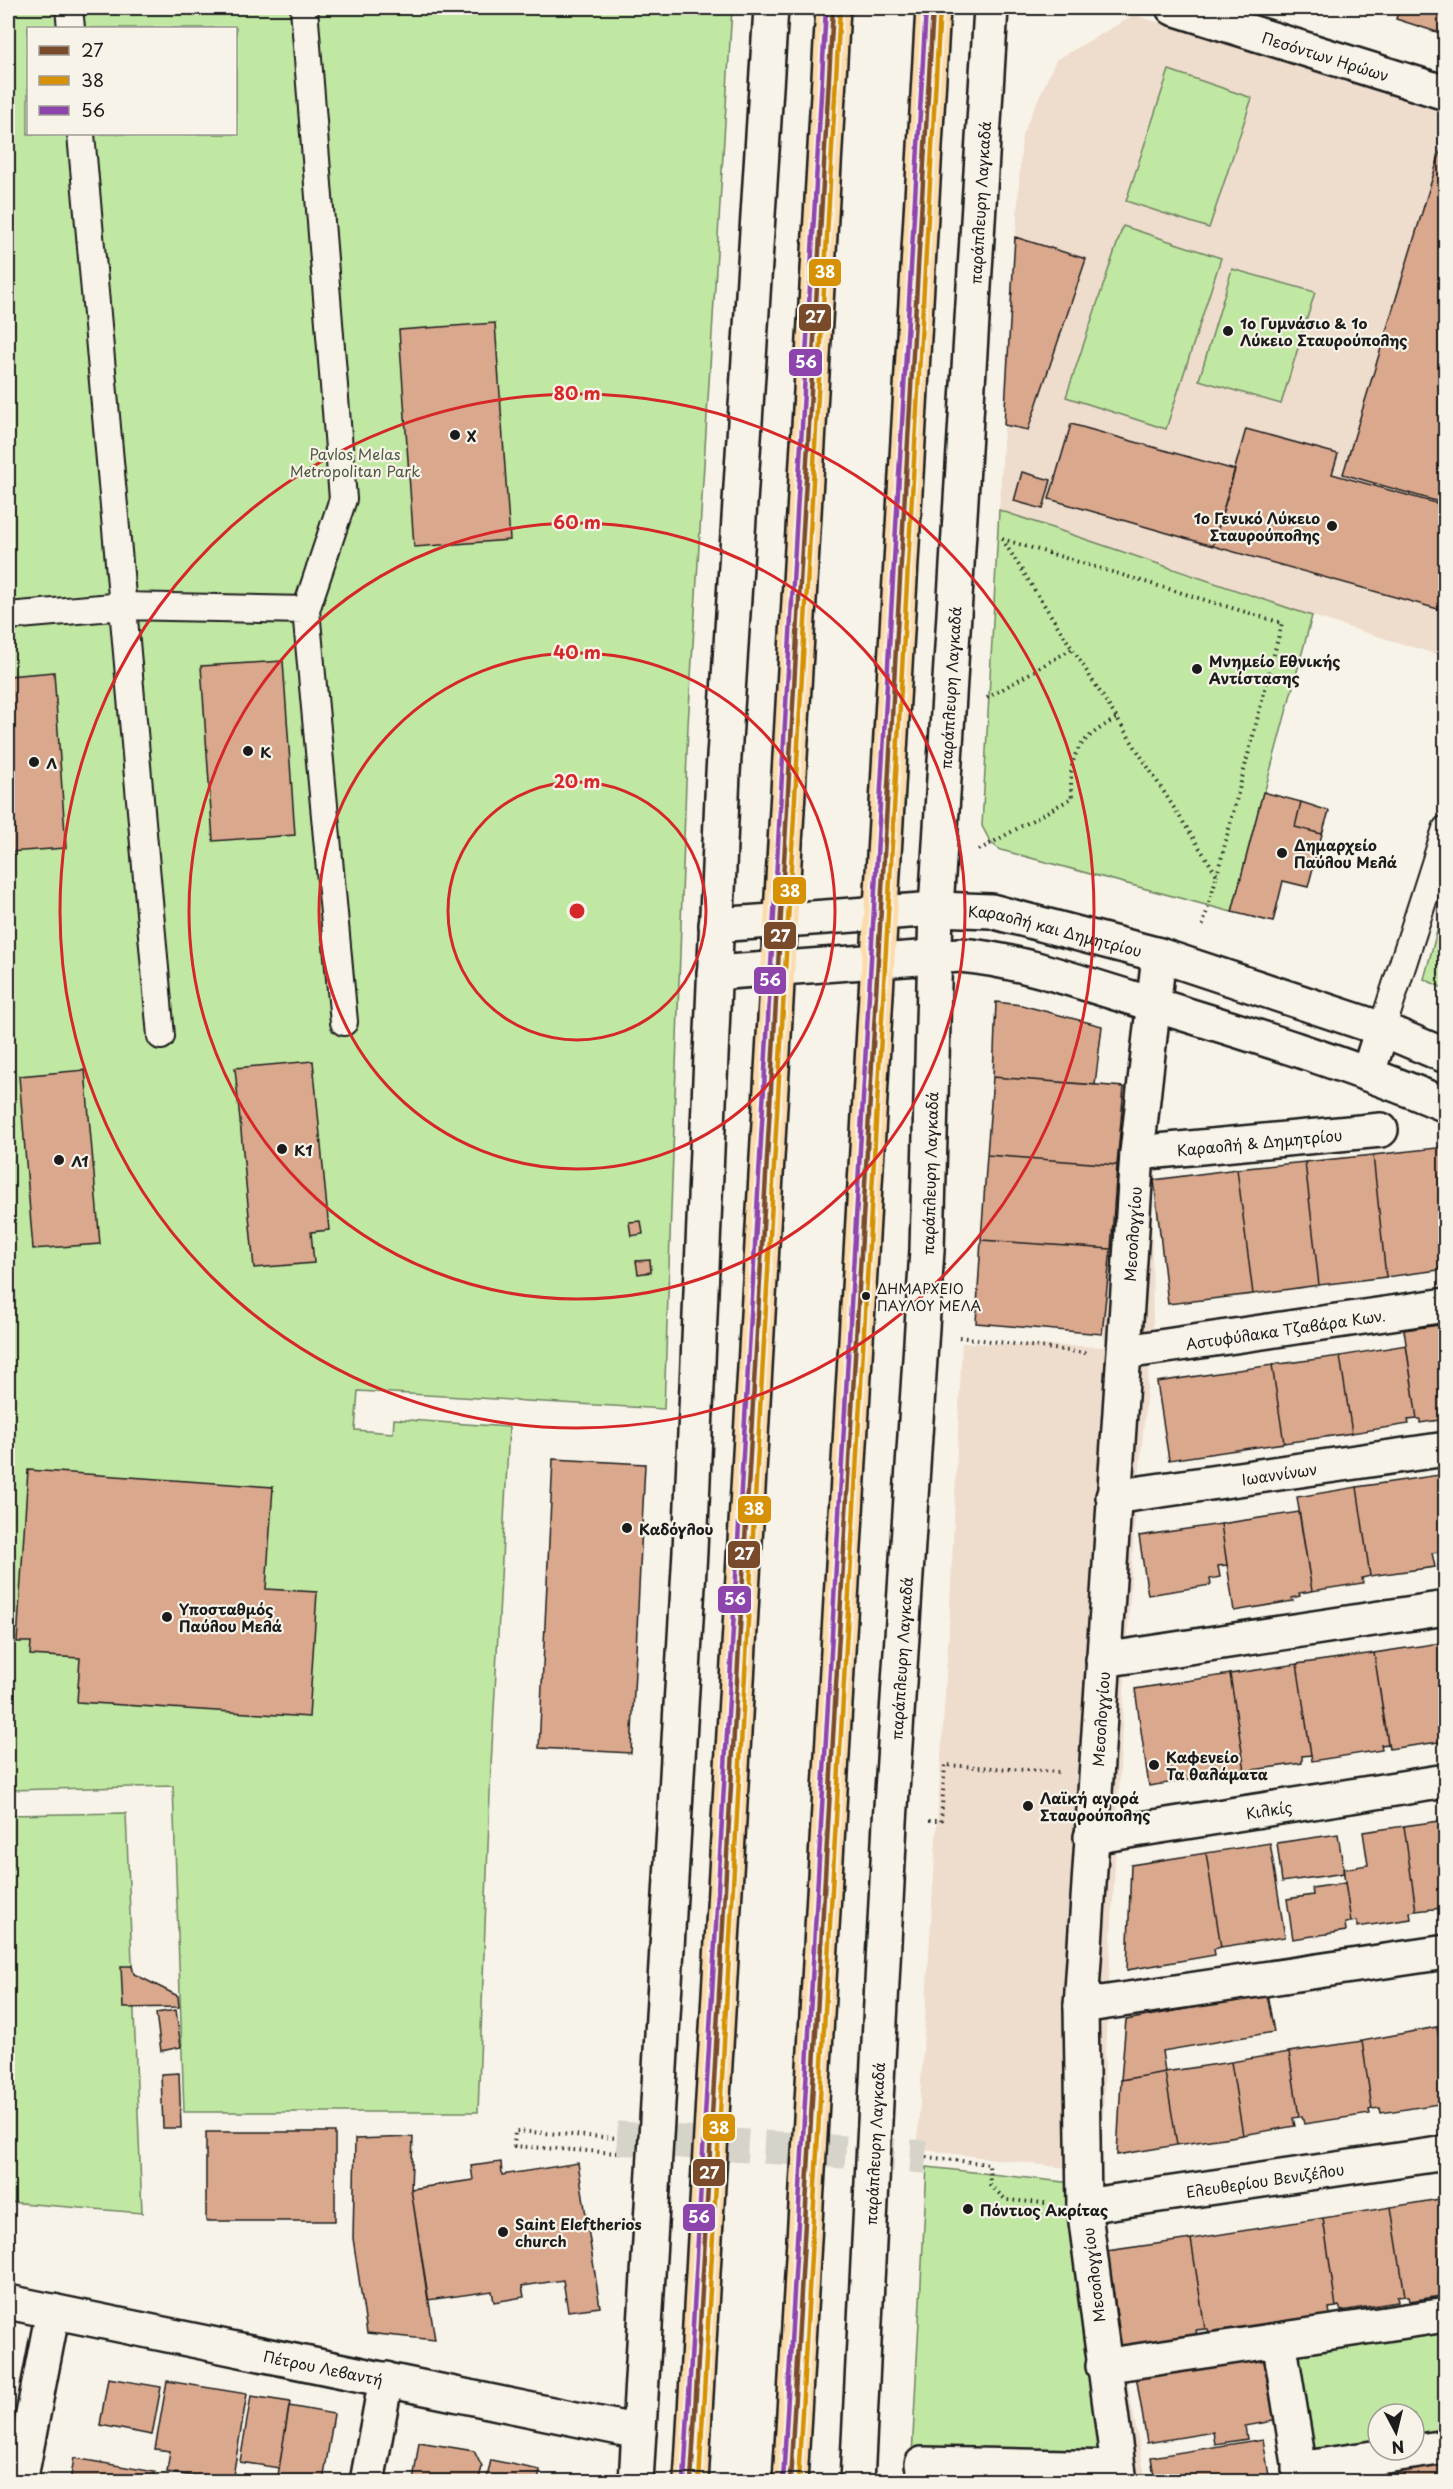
<svg xmlns="http://www.w3.org/2000/svg" width="1453" height="2489" font-family="'Playpen Sans',sans-serif">
<style>
.built{fill:#eedccd}
.green{fill:#c1e8a3;stroke:#6e8260;stroke-width:1.5;fill-rule:evenodd}
.building{fill:#daa88d;stroke:#1c1c1c;stroke-width:1.5}
.lines{fill:none;stroke-linecap:round;stroke-linejoin:round}
.street-tunnel{stroke:#d6d3c9;stroke-width:33;stroke-dasharray:33 16;stroke-linecap:butt}
.lane-casing{stroke:#1c1c1c;stroke-width:30}
.street-casing{stroke:#1c1c1c;stroke-width:38}
.secondary-casing{stroke:#1c1c1c;stroke-width:38}
.highway-casing{stroke:#1c1c1c;stroke-width:38}
.path{stroke:#1c1c1c;stroke-width:4;stroke-dasharray:1.5 4.5;stroke-linecap:butt}
.lane{stroke:#f7f3e8;stroke-width:26}
.street{stroke:#f7f3e8;stroke-width:33}
.secondary{stroke:#f7f3e8;stroke-width:33}
.highway{stroke:#fcdcac;stroke-width:33}
.bus-1-casing{stroke:#f7f3e8;stroke-width:9}
.bus-2-casing{stroke:#f7f3e8;stroke-width:9}
.bus-3-casing{stroke:#f7f3e8;stroke-width:9}
.bus-1{stroke:#7a4b2a;stroke-width:4.5}
.bus-2{stroke:#d69104;stroke-width:4.5}
.bus-3{stroke:#8e44ad;stroke-width:4.5}
.ring{fill:none;stroke:#d62828;stroke-width:3}
.poi-dot{fill:#1c1c1c;stroke:#f7f3e8;stroke-width:2}
.labels{text-anchor:middle;dominant-baseline:central;stroke-width:4.5;stroke-linejoin:round;paint-order:stroke}
.bus-label{font-size:14px;fill:#1c1c1c;stroke:#f7f3e8;text-anchor:start}
.street-label{font-size:15px;fill:#1c1c1c;stroke:#f7f3e8}
.poi-label{font-size:15px;font-weight:bold;fill:#1c1c1c;stroke:#f7f3e8;text-anchor:start}
.park-label{font-size:15px;fill:#4e5944;stroke:#f7f3e8}
.centre{fill:#d62828;stroke:#f7f3e8;stroke-width:3}
.ring-label{font-size:18px;text-anchor:middle;font-weight:bold;fill:#d62828;stroke:#f7f3e8;stroke-width:4.5;stroke-linejoin:round;paint-order:stroke}
.line-badge{stroke:#f7f3e8;stroke-width:2}
.badge-label{font-size:16px;text-anchor:middle;font-weight:bold;fill:#fff}
</style>
<rect width="100%" height="100%" fill="#f7f3e8"/>
<filter id="ink" filterUnits="userSpaceOnUse"><feTurbulence type="fractalNoise" baseFrequency=".0167" numOctaves="2"/><feDisplacementMap in="SourceGraphic" scale="12" xChannelSelector="R" yChannelSelector="G"/><feConvolveMatrix kernelMatrix="1 2 1 2 8 2 1 2 1" color-interpolation-filters="sRGB"/></filter>
<g filter="url(#ink)">
<path class="built" d="M1134,15L1445,110V657L1312,616L999,510L1022,135L1056,60Z
M1117,1165L1151,1168L1153,1325L1134,1531L1123,1710L1105,2053L1102,2172L1104,2257L1146,2481H1102L1065,2235L1066,2168L917,2149L949,1628L962,1343L1109,1347L1102,1334Z"/>
<path class="green" d="M8,8H732L688,725L664,1409L358,1391L355,1430L393,1433L394,1419L509,1427L491,1766L478,2112H184L173,1786L8,1790ZM28,28H236V134H28Z
M1169,70L1252,98L1209,228L1126,201Z
M1123,226L1221,258L1166,429L1066,397Z
M1232,269L1315,292L1281,404L1199,380Z
M999,510L1312,616L1232,912L1001,850L991,843L982,826Z
M1445,902V989L1424,979Z
M126,1813L142,2213L8,2202V1815Z
M927,2167L1073,2183L1107,2461L912,2456Z
M1445,2325V2436L1414,2441V2414H1378V2446L1306,2457L1290,2349Z"/>
<path class="building" d="M1399,8H1446V35L1396,19Z
M1443,143L1446,144V504L1343,474Z
M1015,237L1086,259L1028,430L1004,425Z
M495,323L510,540L414,547L399,330Z
M1071,424L1235,470L1213,546L1049,499Z
M1246,429L1338,454L1332,474L1446,506L1445,611L1213,546Z
M1022,472L1051,480L1043,509L1014,501Z
M283,661L295,835L213,841L201,666Z
M54,672L66,848L8,852V676Z
M1263,792L1301,802L1295,827L1322,834L1308,887L1283,881L1273,922L1232,912Z
M1301,802L1329,811L1322,834L1295,827Z
M996,1002L1021,1005L1102,1026L1095,1085L993,1077Z
M313,1061L329,1230L311,1232L314,1263L254,1268L235,1068Z
M85,1070L100,1244L33,1249L19,1076Z
M993,1077L1124,1087L1117,1165L987,1155Z
M1446,1147V1269L1386,1277L1373,1155Z
M987,1155L1117,1165L1111,1249L981,1240Z
M1373,1155L1386,1277L1319,1285L1305,1162Z
M1305,1162L1319,1285L1253,1294L1237,1169Z
M1237,1169L1253,1294L1168,1304L1154,1180Z
M641,1221L643,1234L631,1236L629,1222Z
M981,1240L1111,1249L1102,1334L976,1323Z
M650,1260L651,1272L638,1274L636,1261Z
M1446,1324V1419L1420,1423V1419H1417L1404,1330Z
M1406,1345L1417,1419L1408,1420L1409,1424L1352,1433L1340,1356Z
M1340,1356L1352,1433L1284,1443L1272,1365Z
M1272,1365L1284,1443L1169,1460L1157,1382Z
M553,1459L645,1464L631,1753L539,1748Z
M28,1470L273,1487L266,1589L317,1592L309,1717L77,1702L80,1658L30,1655L31,1642H17Z
M1446,1474V1551L1432,1553L1435,1567L1370,1576L1357,1487Z
M1357,1487L1370,1576L1362,1578L1363,1583L1312,1591L1297,1497Z
M1299,1512L1312,1591L1299,1593L1300,1596L1292,1598L1293,1601L1234,1611L1221,1524Z
M1221,1524L1227,1565L1218,1566L1220,1577L1210,1579L1211,1585L1148,1595L1139,1536Z
M1446,1642V1741L1389,1749L1374,1653Z
M1374,1653L1388,1744L1381,1745L1382,1750L1312,1761L1297,1664Z
M1297,1664L1311,1755L1302,1756V1763L1245,1771L1230,1674Z
M1230,1674L1245,1771L1149,1786L1135,1689Z
M1446,1820V1900L1442,1901V1908L1416,1911L1404,1826Z
M1404,1826L1416,1911L1410,1912L1411,1919L1357,1927V1921L1351,1922L1343,1869L1368,1865L1363,1832Z
M1338,1834L1344,1873L1282,1882L1277,1843Z
M1270,1843L1285,1937L1221,1947L1206,1853Z
M1206,1853L1221,1947L1214,1949L1215,1955L1127,1970L1131,1865Z
M1345,1883L1351,1922L1345,1923L1346,1931L1293,1939L1287,1899L1313,1895L1312,1888Z
M121,1966H132L134,1974L178,1996L179,2007L123,2008Z
M1267,1994L1274,2032L1162,2051L1165,2072L1121,2080L1126,2020Z
M176,2010L181,2047L161,2051L156,2013Z
M1446,2025V2079L1437,2027Z
M1437,2027L1446,2079V2098L1438,2100L1439,2104L1381,2113L1380,2108L1372,2109L1362,2041Z
M1362,2041L1372,2109L1369,2110L1370,2114L1304,2124L1302,2116L1299,2117L1289,2052Z
M1289,2052L1299,2117L1293,2118L1295,2126L1243,2135L1231,2062Z
M1231,2062L1243,2135L1177,2145L1165,2072Z
M1165,2072L1177,2145L1117,2155L1121,2080Z
M179,2073L181,2128H163L161,2074Z
M206,2132H335V2221H206Z
M413,2137L411,2189L435,2340L367,2333L353,2238L355,2139Z
M501,2162L502,2175L578,2163L600,2307L568,2311L563,2280L522,2286L524,2297L494,2302L492,2291L428,2300L411,2189L473,2180L471,2166Z
M1446,2198V2295L1410,2301L1409,2296H1405L1391,2207Z
M1391,2207L1405,2296L1397,2297L1398,2302L1341,2311L1339,2306L1336,2307L1323,2218Z
M1323,2218L1336,2307L1329,2308L1330,2315L1210,2335L1208,2329H1205L1191,2239Z
M1191,2239L1205,2329L1196,2330L1197,2337L1122,2348L1107,2251Z
M1263,2355L1274,2421L1245,2426L1247,2439L1215,2444L1213,2432L1147,2443L1136,2375Z
M108,2378L161,2387L152,2435L100,2425Z
M167,2381L247,2394L232,2482L167,2472L170,2451L155,2449Z
M251,2396L290,2402L279,2468L240,2462Z
M289,2406L334,2414L323,2482H277Z
M1263,2439L1270,2482H1155L1151,2457Z
M419,2442L474,2451L482,2467L478,2482H413Z
M74,2458L155,2472L153,2482H70Z
M1446,2458V2482H1391L1389,2467Z
M491,2460L540,2470L538,2482H486Z
M1386,2468L1389,2482H1311Z"/>
<g class="lines">
<path class="street-tunnel" d="M617,2138L926,2157"/>
<defs>
<path id="lane" d="M69,8L71,28
M304,8L343,499L306,610L344,1022
M81,134L161,1036
M8,616L124,606L306,610
M1382,1029L1446,829"/>
<g id="street">
<path id="s1" d="M1173,8L1446,93"/>
<path d="M1368,1073L1382,1029"/>
<path id="s2" d="M1137,1153L1381,1130"/>
<path id="s3" d="M1125,1352L1446,1305"/>
<path id="s4" d="M1113,1497L1446,1449"/>
<path d="M1103,1660L1446,1608"/>
<path id="s5" d="M1091,1837L1446,1781"/>
<path d="M1081,2006L1446,1952"/>
<path id="s6" d="M1084,2206L1446,2153"/>
<path id="s7" d="M8,2302L639,2432"/>
<path d="M1279,2340L1302,2482"/>
<path d="M1103,2366L1446,2315"/>
<path d="M922,2464L1118,2468"/>
<path d="M1299,2469L1446,2447"/>
<path d="M20,2482L53,2311"/>
<path d="M367,2482L386,2379"/>
<path id="s8" d="M1120,2482L1084,2206L1081,2006L1137,1153L1159,955"/>
</g>
<g id="secondary">
<path id="s9" d="M716,925L936,909L991,911L1159,955L1382,1029L1446,1056"/>
<path d="M714,973L960,955C1019,960 1075,981 1132,998C1237,1030 1344,1062 1446,1105"/>
<path d="M636,2482L690,1551L723,773L771,8"/>
<path id="s10" d="M857,2482L890,1822L927,1250L936,909L991,8"/>
</g>
<path id="highway" d="M691,2482L833,8
M790,2482C838,1657 883,832 933,8"/>
</defs>
<use href="#lane" class="lane-casing"/>
<use href="#street" class="street-casing"/>
<use href="#secondary" class="secondary-casing"/>
<use href="#highway" class="highway-casing"/>
<path class="path" d="M1002,539L1282,623L1217,875
M1002,539L1217,875L1202,928
M987,698L1072,649
M979,850L1072,798C1067,752 1079,740 1117,718
M959,1337L1086,1353
M929,1821H941L945,1765L1059,1772
M617,2153L514,2146L515,2131L617,2138
M926,2157L989,2164L990,2185L1006,2200L1045,2203"/>
<use href="#lane" class="lane"/>
<use href="#street" class="street"/>
<use href="#secondary" class="secondary"/>
<use href="#highway" class="highway"/>
<defs>
<path id="bus-1" d="M691,2482L833,8
M790,2482L933,8"/>
<path id="bus-2" d="M699,2482L840,8
M798,2482L940,8"/>
<path id="bus-3" d="M684,2482L826,8
M783,2482L926,8"/>
</defs>
<use href="#bus-1" class="bus-1-casing"/>
<use href="#bus-2" class="bus-2-casing"/>
<use href="#bus-3" class="bus-3-casing"/>
<use href="#bus-1" class="bus-1"/>
<use href="#bus-2" class="bus-2"/>
<use href="#bus-3" class="bus-3"/>
</g>
</g>
<g class="ring">
<circle cx="577" cy="911" r="129"/>
<circle cx="577" cy="911" r="258"/>
<circle cx="577" cy="911" r="388"/>
<circle cx="577" cy="911" r="517"/>
</g>
<g class="poi-dot">
<circle cx="1228" cy="331" r="6"/>
<circle cx="455" cy="435" r="6"/>
<circle cx="1332" cy="526" r="6"/>
<circle cx="1197" cy="669" r="6"/>
<circle cx="248" cy="751" r="6"/>
<circle cx="34" cy="762" r="6"/>
<circle cx="1282" cy="853" r="6"/>
<circle cx="282" cy="1149" r="6"/>
<circle cx="59" cy="1160" r="6"/>
<circle cx="866" cy="1296" r="5"/>
<circle cx="627" cy="1528" r="6"/>
<circle cx="167" cy="1617" r="6"/>
<circle cx="1154" cy="1765" r="6"/>
<circle cx="1028" cy="1806" r="6"/>
<circle cx="968" cy="2209" r="6"/>
<circle cx="503" cy="2232" r="6"/>
</g>
<g class="labels">
<g class="bus-label">
<text x="877" y="1288">ΔΗΜΑΡΧΕΙΟ<tspan x="877" dy="17">ΠΑΥΛΟΥ ΜΕΛΑ</tspan></text>
</g>
<g class="street-label">
<text stroke="none"><textPath href="#s1" startOffset="160">Πεσόντων Ηρώων</textPath></text>
<text stroke="none"><textPath href="#s10" startOffset="2283">παράπλευρη Λαγκαδά</textPath></text>
<text stroke="none"><textPath href="#s10" startOffset="1797">παράπλευρη Λαγκαδά</textPath></text>
<text stroke="none"><textPath href="#s9" startOffset="342">Καραολή και Δημητρίου</textPath></text>
<text stroke="none"><textPath href="#s2" startOffset="123">Καραολή &amp; Δημητρίου</textPath></text>
<text stroke="none"><textPath href="#s10" startOffset="1311">παράπλευρη Λαγκαδά</textPath></text>
<text stroke="none"><textPath href="#s8" startOffset="1252">Μεσολογγίου</textPath></text>
<text stroke="none"><textPath href="#s3" startOffset="162">Αστυφύλακα Τζαβάρα Κων.</textPath></text>
<text stroke="none"><textPath href="#s4" startOffset="168">Ιωαννίνων</textPath></text>
<text stroke="none"><textPath href="#s10" startOffset="825">παράπλευρη Λαγκαδά</textPath></text>
<text stroke="none"><textPath href="#s8" startOffset="766">Μεσολογγίου</textPath></text>
<text stroke="none"><textPath href="#s5" startOffset="180">Κιλκίς</textPath></text>
<text stroke="none"><textPath href="#s10" startOffset="339">παράπλευρη Λαγκαδά</textPath></text>
<text stroke="none"><textPath href="#s6" startOffset="183">Ελευθερίου Βενιζέλου</textPath></text>
<text transform="translate(1093 2275) rotate(-97)">Μεσολογγίου</text>
<text stroke="none"><textPath href="#s7" startOffset="322">Πέτρου Λεβαντή</textPath></text>
</g>
<g class="poi-label">
<text x="1240" y="322">1ο Γυμνάσιο &amp; 1ο<tspan x="1240" dy="17">Λύκειο Σταυρούπολης</tspan></text>
<text x="467" y="435">Χ</text>
<text x="1320" y="517" text-anchor="end">1ο Γενικό Λύκειο<tspan x="1320" dy="17">Σταυρούπολης</tspan></text>
<text x="1209" y="660">Μνημείο Εθνικής<tspan x="1209" dy="17">Αντίστασης</tspan></text>
<text x="260" y="751">Κ</text>
<text x="46" y="762">Λ</text>
<text x="1294" y="844">Δημαρχείο<tspan x="1294" dy="17">Παύλου Μελά</tspan></text>
<text x="294" y="1149">Κ1</text>
<text x="71" y="1160">Λ1</text>
<text x="639" y="1528">Καδόγλου</text>
<text x="179" y="1608">Υποσταθμός<tspan x="179" dy="17">Παύλου Μελά</tspan></text>
<text x="1166" y="1756">Καφενείο<tspan x="1166" dy="17">Τα θαλάματα</tspan></text>
<text x="1040" y="1797">Λαϊκή αγορά<tspan x="1040" dy="17">Σταυρούπολης</tspan></text>
<text x="980" y="2209">Πόντιος Ακρίτας</text>
<text x="515" y="2223">Saint Eleftherios<tspan x="515" dy="17">church</tspan></text>
</g>
<g class="park-label">
<text x="355" y="453">Pavlos Melas<tspan x="355" dy="17">Metropolitan Park</tspan></text>
</g>
</g>
<circle cx="577" cy="911" r="9" class="centre"/>
<g class="ring-label">
<text x="577" y="400">80 m</text>
<text x="577" y="529">60 m</text>
<text x="577" y="659">40 m</text>
<text x="577" y="788">20 m</text>
</g>
<g class="line-badge">
<rect x="808" y="258" width="34" height="29" rx="6" fill="#d69104"/>
<rect x="798" y="303" width="34" height="29" rx="6" fill="#7a4b2a"/>
<rect x="788" y="348" width="35" height="29" rx="6" fill="#8e44ad"/>
<rect x="772" y="876" width="35" height="29" rx="6" fill="#d69104"/>
<rect x="763" y="921" width="34" height="29" rx="6" fill="#7a4b2a"/>
<rect x="753" y="966" width="34" height="29" rx="6" fill="#8e44ad"/>
<rect x="737" y="1495" width="35" height="29" rx="6" fill="#d69104"/>
<rect x="727" y="1540" width="34" height="29" rx="6" fill="#7a4b2a"/>
<rect x="717" y="1585" width="35" height="29" rx="6" fill="#8e44ad"/>
<rect x="702" y="2113" width="34" height="29" rx="6" fill="#d69104"/>
<rect x="692" y="2158" width="34" height="29" rx="6" fill="#7a4b2a"/>
<rect x="682" y="2203" width="34" height="29" rx="6" fill="#8e44ad"/>
</g>
<g class="badge-label">
<text x="825" y="278">38</text>
<text x="815" y="323">27</text>
<text x="806" y="368">56</text>
<text x="790" y="897">38</text>
<text x="780" y="942">27</text>
<text x="770" y="986">56</text>
<text x="754" y="1515">38</text>
<text x="744" y="1560">27</text>
<text x="735" y="1605">56</text>
<text x="719" y="2134">38</text>
<text x="709" y="2179">27</text>
<text x="699" y="2223">56</text>
</g>
<rect width="1453" height="2489" fill="none" stroke="#f7f3e8" stroke-width="30"/>
<rect x="15" y="15" width="1423" height="2459" fill="none" stroke="#1c1c1c" stroke-width="2" filter="url(#ink)"/>
<rect x="27" y="27" width="210" height="108" fill="#f7f3e8" stroke="#9f9d96" stroke-width="1.5"/>
<rect x="39" y="46" width="30" height="9" fill="#7a4b2a" stroke="#9f9d96" stroke-width="1.5"/>
<text x="81" y="57" font-size="18" fill="#1c1c1c">27</text>
<rect x="39" y="76" width="30" height="9" fill="#d69104" stroke="#9f9d96" stroke-width="1.5"/>
<text x="81" y="87" font-size="18" fill="#1c1c1c">38</text>
<rect x="39" y="106" width="30" height="9" fill="#8e44ad" stroke="#9f9d96" stroke-width="1.5"/>
<text x="81" y="117" font-size="18" fill="#1c1c1c">56</text>
<g transform="translate(1396 2432) rotate(173)"><circle r="28" fill="#f7f3e8" stroke="#9f9d96" stroke-width="1.5"/>
<path d="M0-4.5L10 22L0 15L-10 22Z" fill="#1c1c1c"/>
<text y="-9" font-size="16" font-weight="bold" text-anchor="middle" fill="#1c1c1c">N</text>
</g>
</svg>
